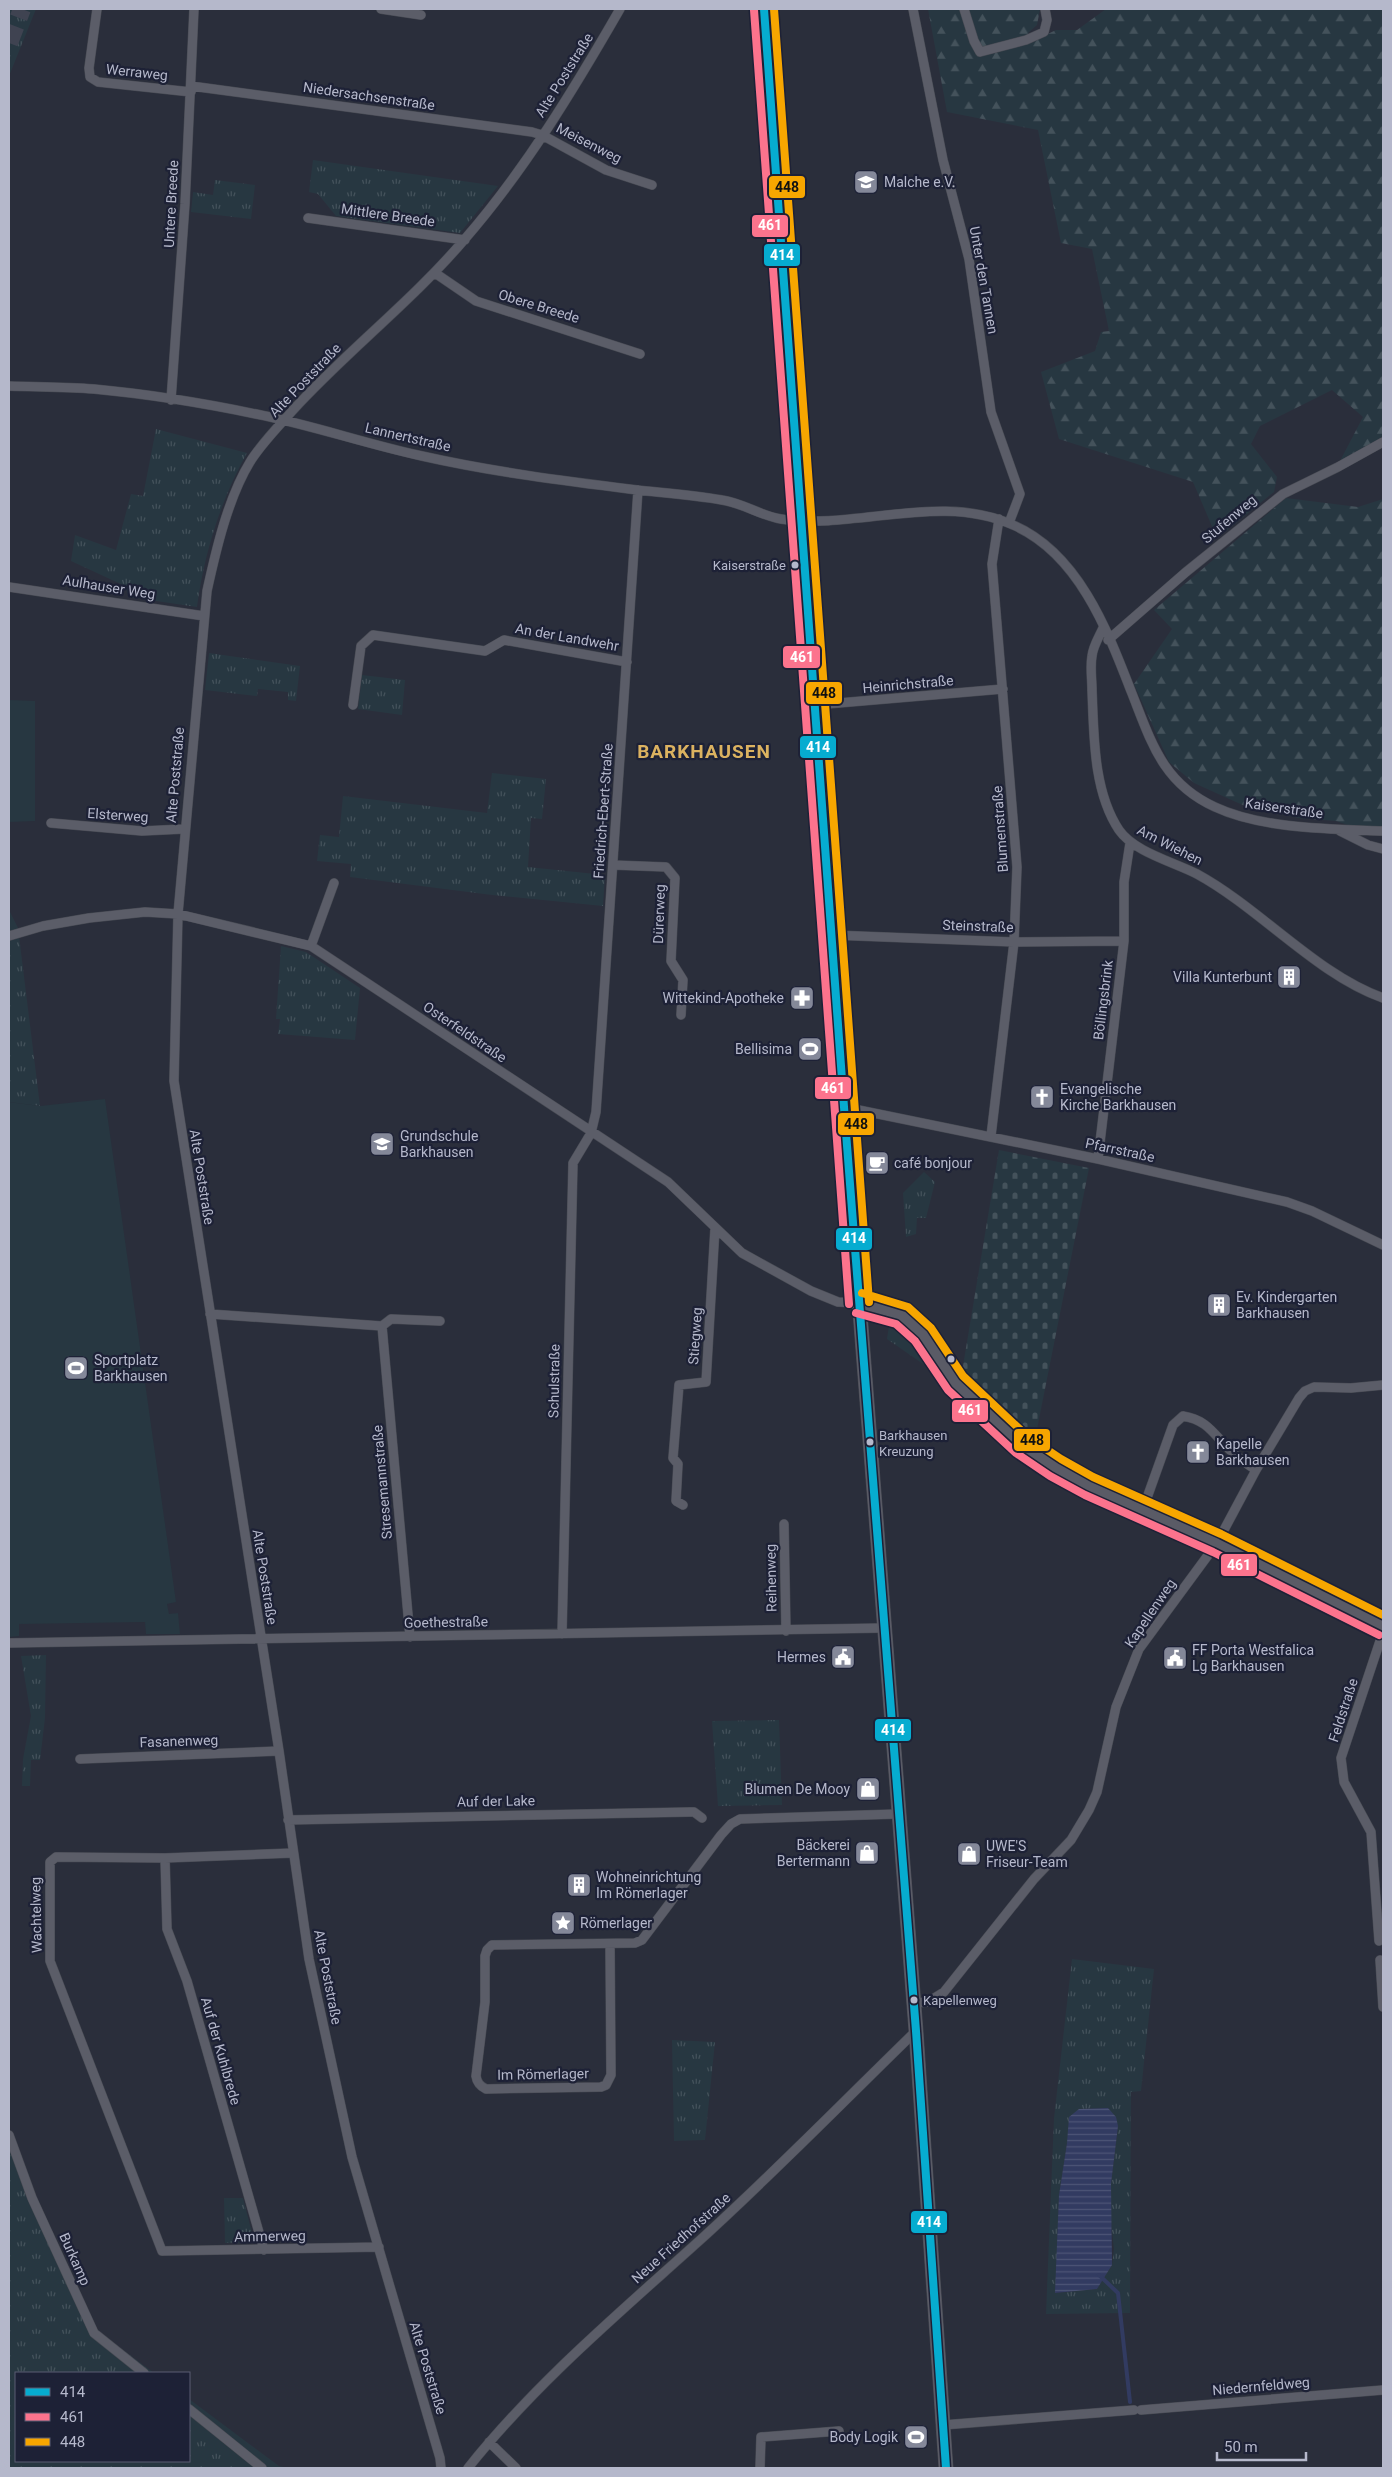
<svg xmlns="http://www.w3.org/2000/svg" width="1392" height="2477" font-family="Roboto,sans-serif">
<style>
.grass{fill:url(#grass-tufts);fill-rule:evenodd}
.forest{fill:url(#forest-firs)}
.cemetery{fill:url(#cemetery-stones)}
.pitch{fill:#273741}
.water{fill:url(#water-rules)}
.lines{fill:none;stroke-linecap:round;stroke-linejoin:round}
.stream{stroke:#323b61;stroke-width:4}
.highway-tunnel{stroke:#3f4351;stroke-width:18;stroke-dasharray:18 9;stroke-linecap:butt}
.street-casing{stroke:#474a53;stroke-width:10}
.secondary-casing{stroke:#474a53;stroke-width:15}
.street{stroke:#5b5d68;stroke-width:9}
.secondary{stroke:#5a5b66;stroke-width:14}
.bus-1-casing{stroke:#1d2136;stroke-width:11}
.bus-2-casing{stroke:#1d2136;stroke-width:11}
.bus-3-casing{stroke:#1d2136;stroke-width:11}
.bus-1{stroke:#06acd0;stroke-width:8}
.bus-2{stroke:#fc738d;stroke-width:8}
.bus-3{stroke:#f7a600;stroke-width:8}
.bus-dot{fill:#b5b8cb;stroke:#1d2136;stroke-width:2}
.labels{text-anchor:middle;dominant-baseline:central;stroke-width:4.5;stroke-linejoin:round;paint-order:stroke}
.bus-label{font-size:13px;fill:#b5b8cb;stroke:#1d2136;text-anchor:start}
.street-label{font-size:14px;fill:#b5b8cb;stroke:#1d2136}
.poi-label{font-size:14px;fill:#b5b8cb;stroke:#1d2136;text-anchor:start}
.district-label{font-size:19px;font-weight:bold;letter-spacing:1px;fill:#dbb260;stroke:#1d2136}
.line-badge{stroke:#1d2136;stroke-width:2}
.badge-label{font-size:14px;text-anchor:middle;font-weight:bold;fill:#fff}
.pale-badge-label{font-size:14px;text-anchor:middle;font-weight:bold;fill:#111}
</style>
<defs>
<pattern id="grass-tufts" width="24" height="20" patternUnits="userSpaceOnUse" patternTransform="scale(1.25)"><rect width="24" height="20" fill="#273741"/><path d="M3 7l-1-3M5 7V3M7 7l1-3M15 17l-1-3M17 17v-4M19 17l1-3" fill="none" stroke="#44525b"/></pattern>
<pattern id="forest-firs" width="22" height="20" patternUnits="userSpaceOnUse" patternTransform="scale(1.25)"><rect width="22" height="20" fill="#273741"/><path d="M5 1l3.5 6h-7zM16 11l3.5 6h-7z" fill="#44525b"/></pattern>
<pattern id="cemetery-stones" width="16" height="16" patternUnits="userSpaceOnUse" patternTransform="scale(1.25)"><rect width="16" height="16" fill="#273741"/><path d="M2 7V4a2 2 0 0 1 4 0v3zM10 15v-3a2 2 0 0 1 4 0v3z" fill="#44525b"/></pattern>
<pattern id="water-rules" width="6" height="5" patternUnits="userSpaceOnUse" patternTransform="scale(1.25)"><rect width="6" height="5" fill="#323b61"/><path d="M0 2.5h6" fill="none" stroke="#4d5576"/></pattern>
</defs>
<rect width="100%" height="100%" fill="#2a2e3b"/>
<path class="grass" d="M9,9H36L9,76Z
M313,160L498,186L460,233L336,216L318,194L309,192Z
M215,180L255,185L251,219L191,212L193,192L213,195Z
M156,429L247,453C221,499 204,554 197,607L129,597L125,586L71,561L75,535L116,550L131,494L143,496Z
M209,653L300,666L296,701L288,700V692L258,689L257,696L205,690Z
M362,675L405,680L402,715L358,709Z
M492,773L546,779L542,819L531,818L528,867L605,875L603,906L492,895L350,877L351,864L317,861L320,835L339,837L343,796L487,813Z
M9,910L18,928L40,1106L9,1102Z
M281,946L306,952L360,988L355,1040L278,1034L280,1019H276Z
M924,1172L935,1182L926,1218H917L916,1234L906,1237L903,1193Z
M889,1326C914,1328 923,1347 929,1368L887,1339Z
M46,1655L45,1718L40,1760H31L30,1786H22L23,1759L31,1716L21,1656Z
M779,1720L782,1805L718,1806L712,1721Z
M1072,1959L1154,1969L1141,2091L1131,2092L1130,2313L1046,2314L1054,2118ZM1108,2108L1118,2126L1111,2184V2223L1114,2249L1112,2265L1097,2289L1056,2293L1059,2195L1067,2143L1079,2109Z
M672,2040L715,2042L705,2140L674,2141Z
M9,2128L35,2196L91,2326L154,2373H16V2461H189V2399L279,2466L288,2468H9Z
M224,2198H243L253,2237L250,2242L225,2243Z"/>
<path class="forest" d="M928,9H1040L1037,25L1028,33L1033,41L1056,30H1077L1106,9H1383V437L1340,461L1363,417L1332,390L1260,426L1251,444L1277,477L1274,492L1217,538L1193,482L1059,439L1041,372L1095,351L1101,332L1109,331L1092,249L1061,243L1038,130L947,112Z
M1286,498L1358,507L1383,499V837L1336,821L1299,818L1247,807L1194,783L1169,762L1134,684L1172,629L1154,610Z"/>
<path class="cemetery" d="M999,1150L1089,1168L1035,1439L962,1372Z"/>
<path class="pitch" d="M9,700L35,701V821L9,822Z
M105,1099L176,1602L167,1604L169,1614L178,1613L180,1634H146L145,1622L19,1624V1636L9,1637V1102L40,1106Z"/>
<path class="water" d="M1108,2108L1116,2117L1118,2126L1111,2184L1112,2265L1097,2289L1055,2293L1059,2195L1067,2143L1069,2117L1079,2109Z"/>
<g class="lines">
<path class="stream" d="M1099,2275L1118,2293L1130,2402"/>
<path class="highway-tunnel" d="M9,43L22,9"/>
<defs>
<path id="street" d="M97,9L89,68L90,77L98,82L191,92
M381,9L421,15
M913,9L943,160L969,259L991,412L1020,494L1009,523
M964,9L974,41L980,52L1026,40L1044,32L1047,20L1045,9
M191,86L532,132L542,135L606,170L652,185
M308,218L465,240
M435,273L476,301L640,354
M9,386C37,387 66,387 94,389C148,394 203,403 256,414C312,425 366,444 422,456C493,472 565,481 637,490C665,493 694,495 722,500C743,503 761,516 781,519C857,530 940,492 1013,525C1078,553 1107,629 1131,691C1151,741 1162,783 1215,807C1262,829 1331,829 1383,831
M171,400L185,204L194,9
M9,587L204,616
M1103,628C1099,637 1093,646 1092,656C1090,667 1092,679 1092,690C1094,735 1093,791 1119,830C1134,852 1174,862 1197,874C1261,909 1316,974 1383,998
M1108,640L1186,572L1283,494L1338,467L1383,442
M353,705L361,646L373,635L485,651L504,640L627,662
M815,705L1003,689
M51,823L142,831L184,829
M1340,831L1368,845L1383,849
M613,865L666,867L675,878L671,961L683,980L681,1015
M832,935L1014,942L1124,941
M9,936L43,926L89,918L145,912L178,914L311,946L668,1182L742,1253L811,1291L838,1302L859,1303
M311,946L334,883
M844,1107L1098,1159L1287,1202L1312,1211L1383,1245
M991,1136L1014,942L1017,867L992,564L999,519
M1098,1159L1124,941V882L1130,843
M210,1314L382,1326L410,1637
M382,1326L391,1319L440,1321
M683,1505L676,1501L678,1464L673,1458L679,1385L706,1382L715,1228
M1143,1509L1173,1425L1183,1416C1208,1420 1214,1435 1230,1450C1238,1458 1247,1464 1256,1470
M784,1524L786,1631
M562,1634L573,1163L591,1133L596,1112L638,490
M9,1643L883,1628
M80,1759L279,1751
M288,1820L690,1812H694L702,1818
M293,1853L165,1858L56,1857L50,1862V1961L162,2251L379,2247
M165,1858L167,1929L187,1981L264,2250
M1379,1941L1371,1832L1344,1782L1341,1758L1383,1632
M610,1944L611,2075L606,2085L601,2087L486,2089C480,2086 477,2083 476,2076L485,2002V1956L487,1950L492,1945L635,1943L642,1940L721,1835L731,1824L740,1819L897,1814
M1380,1960L1383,2007
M913,2003L928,2002L944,1992L1034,1879L1071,1840L1089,1810L1097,1792L1116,1707L1139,1649L1217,1543L1256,1470L1299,1398L1305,1391L1314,1387L1351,1388L1383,1385
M9,2135L32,2198L94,2333L144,2373
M189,2409L262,2468
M1141,2410L1383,2390
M943,2425L1134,2410
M489,2442L516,2468
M441,2468L440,2458L352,2157L309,1959L279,1751L174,1081L178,914L207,591C216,550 228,498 250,462C261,444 279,426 293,410C347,351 412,301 464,240C525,170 574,89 620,9
M468,2468C536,2383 618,2314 699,2241C774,2173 844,2101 916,2031
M760,2468L761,2437L839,2431"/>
<path id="secondary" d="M764,9L844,1107L916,2031L946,2468
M859,1303L901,1315L923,1334L955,1383L1022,1445L1056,1468L1089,1486L1217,1543L1383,1626"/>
</defs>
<use href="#street" class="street-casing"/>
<use href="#secondary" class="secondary-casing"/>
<use href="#street" class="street"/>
<use href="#secondary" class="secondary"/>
<defs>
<path id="bus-1" d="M764,9L844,1107L916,2031L946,2468"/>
<path id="bus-2" d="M754,10L849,1304
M856,1313L896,1324L915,1341L948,1390L1016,1453L1050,1476L1085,1495L1213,1552L1379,1635"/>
<path id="bus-3" d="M774,9L869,1302
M862,1293L908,1307L931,1328L963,1376L1028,1437L1061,1459L1093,1477L1221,1534L1383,1615"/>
</defs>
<use href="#bus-1" class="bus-1-casing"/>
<use href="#bus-2" class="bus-2-casing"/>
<use href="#bus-3" class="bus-3-casing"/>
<use href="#bus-1" class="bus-1"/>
<use href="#bus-2" class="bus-2"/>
<use href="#bus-3" class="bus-3"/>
</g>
<defs>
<symbol id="university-square" viewBox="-11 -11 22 22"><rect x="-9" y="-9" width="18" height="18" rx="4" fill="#848899" stroke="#1d2136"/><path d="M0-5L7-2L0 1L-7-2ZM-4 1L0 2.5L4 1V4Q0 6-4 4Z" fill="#fff"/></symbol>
<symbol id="building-square" viewBox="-11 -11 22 22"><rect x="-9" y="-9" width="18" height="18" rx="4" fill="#848899" stroke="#1d2136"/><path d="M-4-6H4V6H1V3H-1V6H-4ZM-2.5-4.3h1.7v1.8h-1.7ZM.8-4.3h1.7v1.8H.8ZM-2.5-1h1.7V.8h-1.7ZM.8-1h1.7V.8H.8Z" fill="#fff"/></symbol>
<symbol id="pharmacy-square" viewBox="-11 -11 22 22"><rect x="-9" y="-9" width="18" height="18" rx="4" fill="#848899" stroke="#1d2136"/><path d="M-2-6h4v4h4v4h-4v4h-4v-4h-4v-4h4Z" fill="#fff"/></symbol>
<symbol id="stadium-square" viewBox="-11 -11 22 22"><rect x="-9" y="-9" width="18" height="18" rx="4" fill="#848899" stroke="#1d2136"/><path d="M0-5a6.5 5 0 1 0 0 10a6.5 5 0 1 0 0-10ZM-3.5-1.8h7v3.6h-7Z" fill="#fff"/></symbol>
<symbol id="church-square" viewBox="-11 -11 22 22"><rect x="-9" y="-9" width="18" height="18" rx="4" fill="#848899" stroke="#1d2136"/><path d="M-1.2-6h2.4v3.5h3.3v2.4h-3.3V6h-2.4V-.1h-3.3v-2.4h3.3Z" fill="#fff"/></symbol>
<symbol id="school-square" viewBox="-11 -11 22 22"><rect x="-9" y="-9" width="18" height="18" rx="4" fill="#848899" stroke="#1d2136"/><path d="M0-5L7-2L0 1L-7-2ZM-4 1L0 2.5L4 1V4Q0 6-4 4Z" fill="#fff"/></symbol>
<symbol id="cafe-square" viewBox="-11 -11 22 22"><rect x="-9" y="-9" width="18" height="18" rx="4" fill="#848899" stroke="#1d2136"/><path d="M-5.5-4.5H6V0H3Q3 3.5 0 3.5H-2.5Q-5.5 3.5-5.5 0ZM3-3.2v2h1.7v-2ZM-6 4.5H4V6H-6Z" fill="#fff"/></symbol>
<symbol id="civic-square" viewBox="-11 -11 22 22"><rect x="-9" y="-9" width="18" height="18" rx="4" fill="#848899" stroke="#1d2136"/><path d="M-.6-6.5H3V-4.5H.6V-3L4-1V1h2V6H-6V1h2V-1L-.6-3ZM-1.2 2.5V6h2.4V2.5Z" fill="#fff"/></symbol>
<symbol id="shop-square" viewBox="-11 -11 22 22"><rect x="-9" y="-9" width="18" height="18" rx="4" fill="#848899" stroke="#1d2136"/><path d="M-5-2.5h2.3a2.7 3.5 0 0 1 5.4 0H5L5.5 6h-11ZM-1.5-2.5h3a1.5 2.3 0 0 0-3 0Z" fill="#fff"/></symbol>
<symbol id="sight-square" viewBox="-11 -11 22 22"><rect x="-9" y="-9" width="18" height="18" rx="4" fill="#848899" stroke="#1d2136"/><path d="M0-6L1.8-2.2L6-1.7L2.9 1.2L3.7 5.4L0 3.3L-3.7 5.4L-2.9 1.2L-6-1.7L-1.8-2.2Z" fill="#fff"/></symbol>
</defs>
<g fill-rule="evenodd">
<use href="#university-square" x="852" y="168" width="28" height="28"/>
<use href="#building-square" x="1275" y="963" width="28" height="28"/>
<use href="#pharmacy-square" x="788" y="984" width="28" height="28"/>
<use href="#stadium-square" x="796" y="1035" width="28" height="28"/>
<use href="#church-square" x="1028" y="1083" width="28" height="28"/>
<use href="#school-square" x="368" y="1130" width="28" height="28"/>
<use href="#cafe-square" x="863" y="1149" width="28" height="28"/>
<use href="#building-square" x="1205" y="1291" width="28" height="28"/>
<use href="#stadium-square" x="62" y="1354" width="28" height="28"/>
<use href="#church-square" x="1184" y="1438" width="28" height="28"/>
<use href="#civic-square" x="829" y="1643" width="28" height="28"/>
<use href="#civic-square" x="1161" y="1644" width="28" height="28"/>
<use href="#shop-square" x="854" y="1775" width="28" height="28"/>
<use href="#shop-square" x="853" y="1839" width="28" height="28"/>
<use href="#shop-square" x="955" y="1840" width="28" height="28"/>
<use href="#building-square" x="565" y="1871" width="28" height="28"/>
<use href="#sight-square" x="549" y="1909" width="28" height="28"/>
<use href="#stadium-square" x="902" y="2423" width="28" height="28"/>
</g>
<g class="bus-dot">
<circle cx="795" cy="565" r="4.5"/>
<circle cx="951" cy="1359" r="4.5"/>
<circle cx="870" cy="1442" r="4.5"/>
<circle cx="914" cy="2000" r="4.5"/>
</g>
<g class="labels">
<g class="bus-label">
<text x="786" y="565" text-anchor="end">Kaiserstraße</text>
<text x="879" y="1435">Barkhausen<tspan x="879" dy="16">Kreuzung</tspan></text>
<text x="923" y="2000">Kapellenweg</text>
</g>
<g class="street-label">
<text transform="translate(137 72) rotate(6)">Werraweg</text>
<text transform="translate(564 75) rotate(-58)">Alte Poststraße</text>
<text transform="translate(369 96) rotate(8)">Niedersachsenstraße</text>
<text transform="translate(589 143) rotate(27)">Meisenweg</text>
<text transform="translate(171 204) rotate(-87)">Untere Breede</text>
<text transform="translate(388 215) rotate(8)">Mittlere Breede</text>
<text transform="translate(984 280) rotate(80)">Unter den Tannen</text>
<text transform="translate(539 306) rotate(17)">Obere Breede</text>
<text transform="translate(305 380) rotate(-46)">Alte Poststraße</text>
<text transform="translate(408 437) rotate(13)">Lannertstraße</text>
<text transform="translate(1229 519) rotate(-40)">Stufenweg</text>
<text transform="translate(109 587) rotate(9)">Aulhauser Weg</text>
<text transform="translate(567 637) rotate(10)">An der Landwehr</text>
<text transform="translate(908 684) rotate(-5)">Heinrichstraße</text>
<text transform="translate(175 775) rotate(-85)">Alte Poststraße</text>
<text transform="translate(1284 808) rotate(8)">Kaiserstraße</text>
<text transform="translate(603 811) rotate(-86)">Friedrich-Ebert-Straße</text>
<text transform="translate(118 815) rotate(4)">Elsterweg</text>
<text transform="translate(1000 829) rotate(-94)">Blumenstraße</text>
<text transform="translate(1170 845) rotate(27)">Am Wiehen</text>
<text transform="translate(659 914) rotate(-88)">Dürerweg</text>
<text transform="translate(978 926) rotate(2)">Steinstraße</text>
<text transform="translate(1103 1000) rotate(-83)">Böllingsbrink</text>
<text transform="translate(465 1032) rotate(34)">Osterfeldstraße</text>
<text transform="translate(1120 1150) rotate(12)">Pfarrstraße</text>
<text transform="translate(202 1177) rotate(81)">Alte Poststraße</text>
<text transform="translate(695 1336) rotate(-86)">Stiegweg</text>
<text transform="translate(554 1381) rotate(-89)">Schulstraße</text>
<text transform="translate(382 1482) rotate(-95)">Stresemannstraße</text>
<text transform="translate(265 1577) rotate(81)">Alte Poststraße</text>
<text transform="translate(771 1578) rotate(-91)">Reihenweg</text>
<text transform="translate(1150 1613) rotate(-56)">Kapellenweg</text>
<text transform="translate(446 1622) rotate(-1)">Goethestraße</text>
<text transform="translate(1343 1710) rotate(-72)">Feldstraße</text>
<text transform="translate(179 1741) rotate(-2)">Fasanenweg</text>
<text transform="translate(496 1801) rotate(-1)">Auf der Lake</text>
<text transform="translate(36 1915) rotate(-91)">Wachtelweg</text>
<text transform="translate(328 1977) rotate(79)">Alte Poststraße</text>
<text transform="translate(221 2051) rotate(74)">Auf der Kuhlbrede</text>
<text transform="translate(543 2074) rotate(-1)">Im Römerlager</text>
<text transform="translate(270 2236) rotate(-1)">Ammerweg</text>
<text transform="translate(681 2238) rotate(-42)">Neue Friedhofstraße</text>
<text transform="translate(75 2259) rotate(66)">Burkamp</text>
<text transform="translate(428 2368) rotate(73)">Alte Poststraße</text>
<text transform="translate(1261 2386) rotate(-5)">Niedernfeldweg</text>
</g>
<g class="poi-label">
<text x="884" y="182">Malche e.V.</text>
<text x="1272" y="977" text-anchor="end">Villa Kunterbunt</text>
<text x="784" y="998" text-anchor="end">Wittekind-Apotheke</text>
<text x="792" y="1049" text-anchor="end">Bellisima</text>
<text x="1060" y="1089">Evangelische<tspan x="1060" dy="16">Kirche Barkhausen</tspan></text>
<text x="400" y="1136">Grundschule<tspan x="400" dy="16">Barkhausen</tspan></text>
<text x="894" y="1163">café bonjour</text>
<text x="1236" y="1297">Ev. Kindergarten<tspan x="1236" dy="16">Barkhausen</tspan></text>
<text x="94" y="1360">Sportplatz<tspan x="94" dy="16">Barkhausen</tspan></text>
<text x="1216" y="1444">Kapelle<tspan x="1216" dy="16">Barkhausen</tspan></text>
<text x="1192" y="1650">FF Porta Westfalica<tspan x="1192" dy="16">Lg Barkhausen</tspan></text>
<text x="826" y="1657" text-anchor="end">Hermes</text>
<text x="850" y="1789" text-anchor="end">Blumen De Mooy</text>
<text x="850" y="1845" text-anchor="end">Bäckerei<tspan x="850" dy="16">Bertermann</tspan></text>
<text x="986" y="1846">UWE'S<tspan x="986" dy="16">Friseur-Team</tspan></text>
<text x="596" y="1877">Wohneinrichtung<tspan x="596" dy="16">Im Römerlager</tspan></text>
<text x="580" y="1923">Römerlager</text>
<text x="898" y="2437" text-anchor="end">Body Logik</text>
</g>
<g class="district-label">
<text x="704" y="751">BARKHAUSEN</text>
</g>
</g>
<g class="line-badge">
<rect x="768" y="175" width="38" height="24" rx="5" fill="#f7a600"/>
<rect x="751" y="214" width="38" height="24" rx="5" fill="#fc738d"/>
<rect x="763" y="243" width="38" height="24" rx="5" fill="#06acd0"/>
<rect x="782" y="645" width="39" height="24" rx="5" fill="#fc738d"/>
<rect x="805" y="681" width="38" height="24" rx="5" fill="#f7a600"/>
<rect x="799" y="735" width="38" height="24" rx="5" fill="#06acd0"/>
<rect x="814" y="1076" width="38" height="24" rx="5" fill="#fc738d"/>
<rect x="837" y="1112" width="38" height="24" rx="5" fill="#f7a600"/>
<rect x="835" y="1227" width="38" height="24" rx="5" fill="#06acd0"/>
<rect x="951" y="1399" width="38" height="24" rx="5" fill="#fc738d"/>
<rect x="1013" y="1428" width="38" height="24" rx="5" fill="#f7a600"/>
<rect x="1220" y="1553" width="38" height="24" rx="5" fill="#fc738d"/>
<rect x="874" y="1718" width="38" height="24" rx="5" fill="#06acd0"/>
<rect x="910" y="2210" width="38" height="24" rx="5" fill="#06acd0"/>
</g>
<g class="badge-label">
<text x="770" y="230">461</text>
<text x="782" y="260">414</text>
<text x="802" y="662">461</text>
<text x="818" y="752">414</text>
<text x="833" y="1093">461</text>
<text x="854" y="1243">414</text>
<text x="970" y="1415">461</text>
<text x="1239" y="1570">461</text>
<text x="893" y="1735">414</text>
<text x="929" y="2227">414</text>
</g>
<g class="pale-badge-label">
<text x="787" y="192">448</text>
<text x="824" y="698">448</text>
<text x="856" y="1129">448</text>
<text x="1032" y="1445">448</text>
</g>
<rect width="1392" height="2477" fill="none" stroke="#b5b8cb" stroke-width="20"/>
<rect x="15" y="2372" width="175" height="90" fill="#1d2136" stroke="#5a5d72"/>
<rect x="25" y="2388" width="25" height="8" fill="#06acd0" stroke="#5a5d72"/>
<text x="60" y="2397" font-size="15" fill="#b5b8cb">414</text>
<rect x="25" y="2413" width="25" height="8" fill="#fc738d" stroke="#5a5d72"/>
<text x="60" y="2422" font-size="15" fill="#b5b8cb">461</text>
<rect x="25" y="2438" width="25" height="8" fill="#f7a600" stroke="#5a5d72"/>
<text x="60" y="2447" font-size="15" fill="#b5b8cb">448</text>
<path d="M1217 2452v8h89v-8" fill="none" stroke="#b5b8cb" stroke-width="2.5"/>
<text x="1224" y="2452" font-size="15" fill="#b5b8cb" stroke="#1d2136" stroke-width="4" paint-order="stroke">50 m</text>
</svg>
